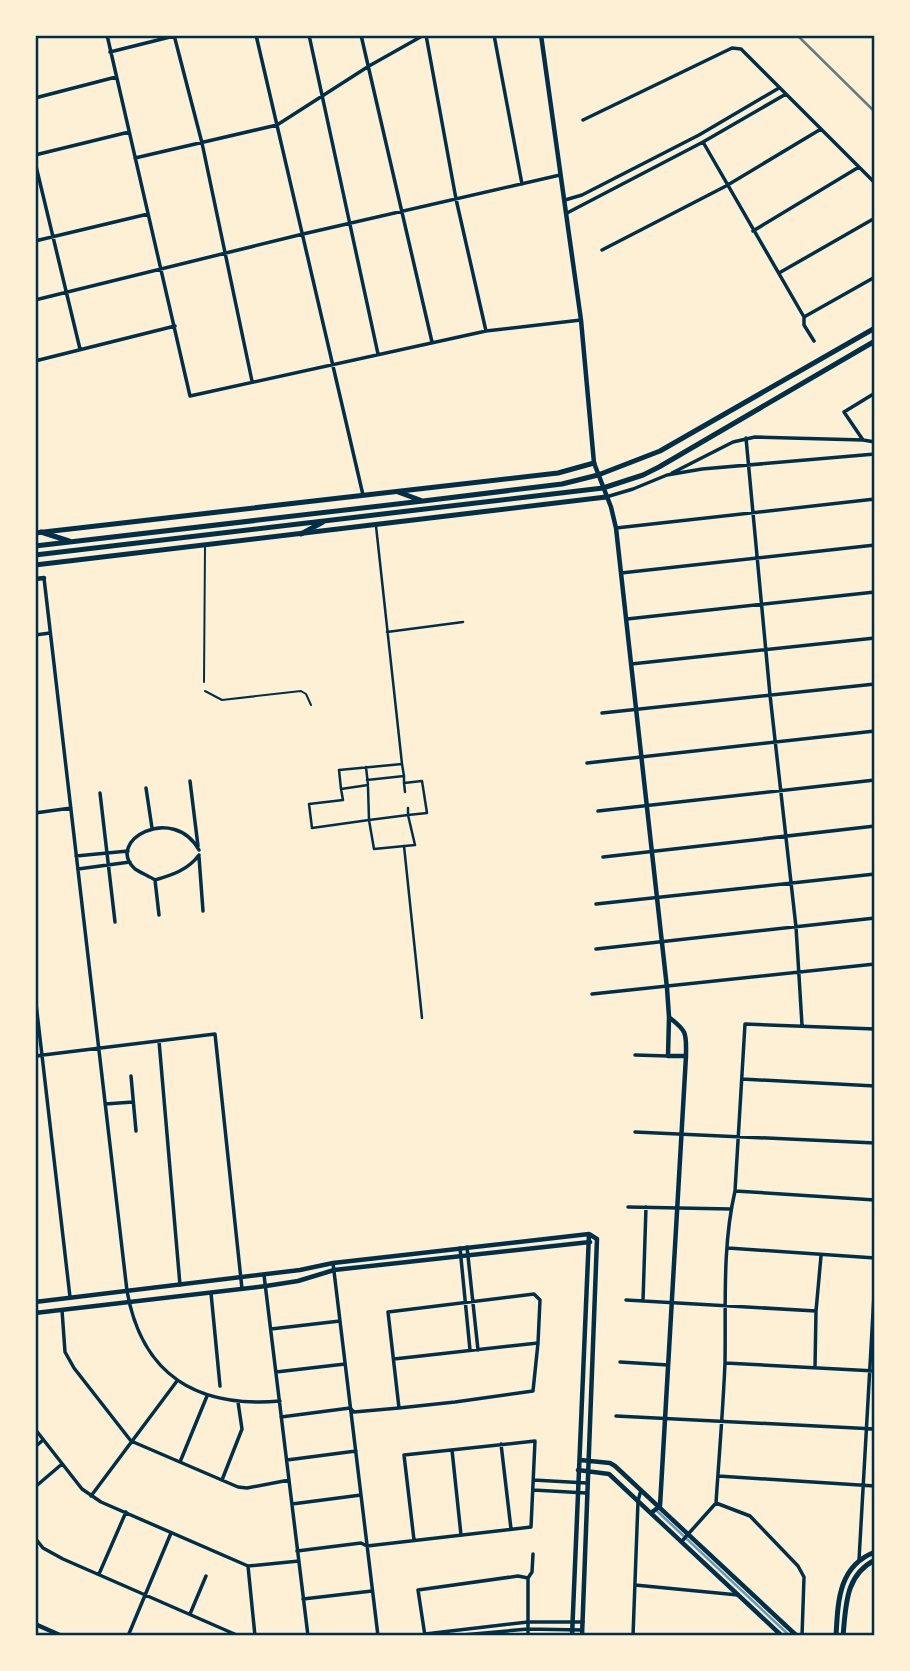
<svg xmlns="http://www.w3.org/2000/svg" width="910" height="1671" font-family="Literata,serif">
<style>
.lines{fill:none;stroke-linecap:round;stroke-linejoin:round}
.stream{stroke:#669bbc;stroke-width:2.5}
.service{stroke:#003049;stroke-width:2}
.pedestrian{stroke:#003049;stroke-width:2.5}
.minor{stroke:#003049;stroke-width:3.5}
.tertiary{stroke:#003049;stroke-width:4.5}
.primary{stroke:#003049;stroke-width:5}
.trunk{stroke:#003049;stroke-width:5}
.rail{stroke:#657d81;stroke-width:2.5}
.neatline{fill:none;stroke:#003049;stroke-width:2.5}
</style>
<rect width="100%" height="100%" fill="#fdf0d5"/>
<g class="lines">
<path class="stream" d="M657,1511L790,1636"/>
<path class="service" d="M204,682L205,546
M205,691L222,700L301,691L306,694L311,705"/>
<path class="pedestrian" d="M387,632L463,622
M366,767L368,785L341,789L339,770L402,764L376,526
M404,776V783L422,781L427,813L408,815V808
M367,780L404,776L402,764
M404,783L405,792
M341,789L343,800L309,804L312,828L369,820L368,787
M408,815L415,845L374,849L369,820Z
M404,846L422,1018"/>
<path class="minor" d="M107,35L190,396L486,331L581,320
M174,35L202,143L252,381
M256,35L363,495
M309,35L378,354
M361,35L432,342
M426,35L456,199L486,331
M494,35L522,184
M110,52L178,35
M35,98L116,77
M583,120L732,48L741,49L875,183
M703,142L804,317V325L814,341
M35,155L129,132
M135,158L277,125L369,66L424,35
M35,162L80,349
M565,200L582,195L699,135L779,88
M567,213L703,142L786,94
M753,231L859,167
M35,241L148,214
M602,250L726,186L821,129
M779,273L875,218
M35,300L303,234L560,175
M804,317L875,277
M35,361L175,326
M875,393L844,412L863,440L875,442
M746,438L770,695L796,927L802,1025
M672,473L733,442L755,437L863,440
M606,497L633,489L667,475L702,469L875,454
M616,528L875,499
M621,573L875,545
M44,578L127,1291C142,1376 198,1408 280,1401
M627,619L875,592
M35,635L50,633
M631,664L875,638
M602,713L875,684
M587,763L875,731
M190,781L198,846
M146,788L152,828
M100,793L115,922
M598,811L875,780
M35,813L71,808
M199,850C173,803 104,841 135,869C141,873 149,876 155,880C172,875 188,870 199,855
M76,856L128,851
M199,857L203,911
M603,857L875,826
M78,869L130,862
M155,880L159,915
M596,904L875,874
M596,949L875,918
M592,994L875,964
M35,995L70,1297
M159,1041L180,1285
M635,1055L668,1056
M35,1056L215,1034L242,1289
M131,1076L136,1131
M742,1079L875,1086
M105,1104L133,1102
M635,1132L875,1143
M735,1191L875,1200
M628,1207L731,1209
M467,1247L478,1350
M460,1248L470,1350
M728,1248L875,1258
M333,1263L378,1636
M264,1275L308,1636
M211,1293L220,1386
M534,1294L540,1300L538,1343L533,1391L455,1402L399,1408L388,1312Z
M626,1300L816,1311
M643,1301L646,1207
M62,1310L65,1352L74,1368L131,1441L238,1487L247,1488L289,1480
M271,1329L340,1321
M394,1359L538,1343
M620,1362L668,1365
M725,1363L875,1371
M815,1368L816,1311L821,1256
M276,1372L345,1364
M616,1416L875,1429
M281,1417L350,1408L354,1412L399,1408
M35,1429L82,1489L101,1502L248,1566L299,1561
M501,1444L511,1529
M35,1447L43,1440
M452,1450L461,1535
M287,1460L356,1451
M180,1462L207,1396
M718,1476L875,1486
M222,1480L242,1429L238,1402
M533,1480L587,1483
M35,1487L62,1464
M533,1490L586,1493
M91,1496L177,1381
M716,1503C719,1457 723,1410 725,1363C726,1306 722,1247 735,1191L745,1024L875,1029
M292,1504L361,1495
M35,1538L43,1548L63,1559L239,1636
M682,1541L716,1503L750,1516L798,1566L804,1577L802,1636
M297,1551L361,1543L367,1546L531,1527L535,1441L404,1455L414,1540
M859,1560L875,1277
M248,1566L255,1636
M99,1574L126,1512
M528,1578L532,1572L533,1554
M635,1585L738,1595
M303,1599L372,1591
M190,1614L206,1576
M425,1634L528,1622H583
M128,1636L171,1533
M425,1636L418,1590L518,1576L528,1578V1636
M451,1636L528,1629L582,1630
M633,1636L638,1501L641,1490"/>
<path class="tertiary" d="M541,35L581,320L594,463L611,507L616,528L667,988L669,1017L668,1056H686
M35,579L44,578
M35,1302L300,1270L333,1263L589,1234L597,1239L582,1636
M35,1313L266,1286L298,1281L334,1270L590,1242
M580,1460L610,1463L615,1466L797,1636
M578,1470L609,1474L782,1636
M651,1513L660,1506L686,1056C686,1034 688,1032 670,1018
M35,1624L62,1636
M572,1636L589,1234"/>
<path class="primary" d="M35,533L558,473L594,463
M35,565L606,497
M836,1636C838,1602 838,1566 875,1552
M843,1636C846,1606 845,1575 875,1560"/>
<path class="trunk" d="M398,492L420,500
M41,532L69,541
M301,534L323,522
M35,546L423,501L562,484L598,475L660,451L875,328
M35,555L603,488L643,475L659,467L875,341"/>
<path class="rail" d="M797,35L875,112"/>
</g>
<rect width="910" height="1671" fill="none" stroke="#fdf0d5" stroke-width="74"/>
<rect x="37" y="37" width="836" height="1597" class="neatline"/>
</svg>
